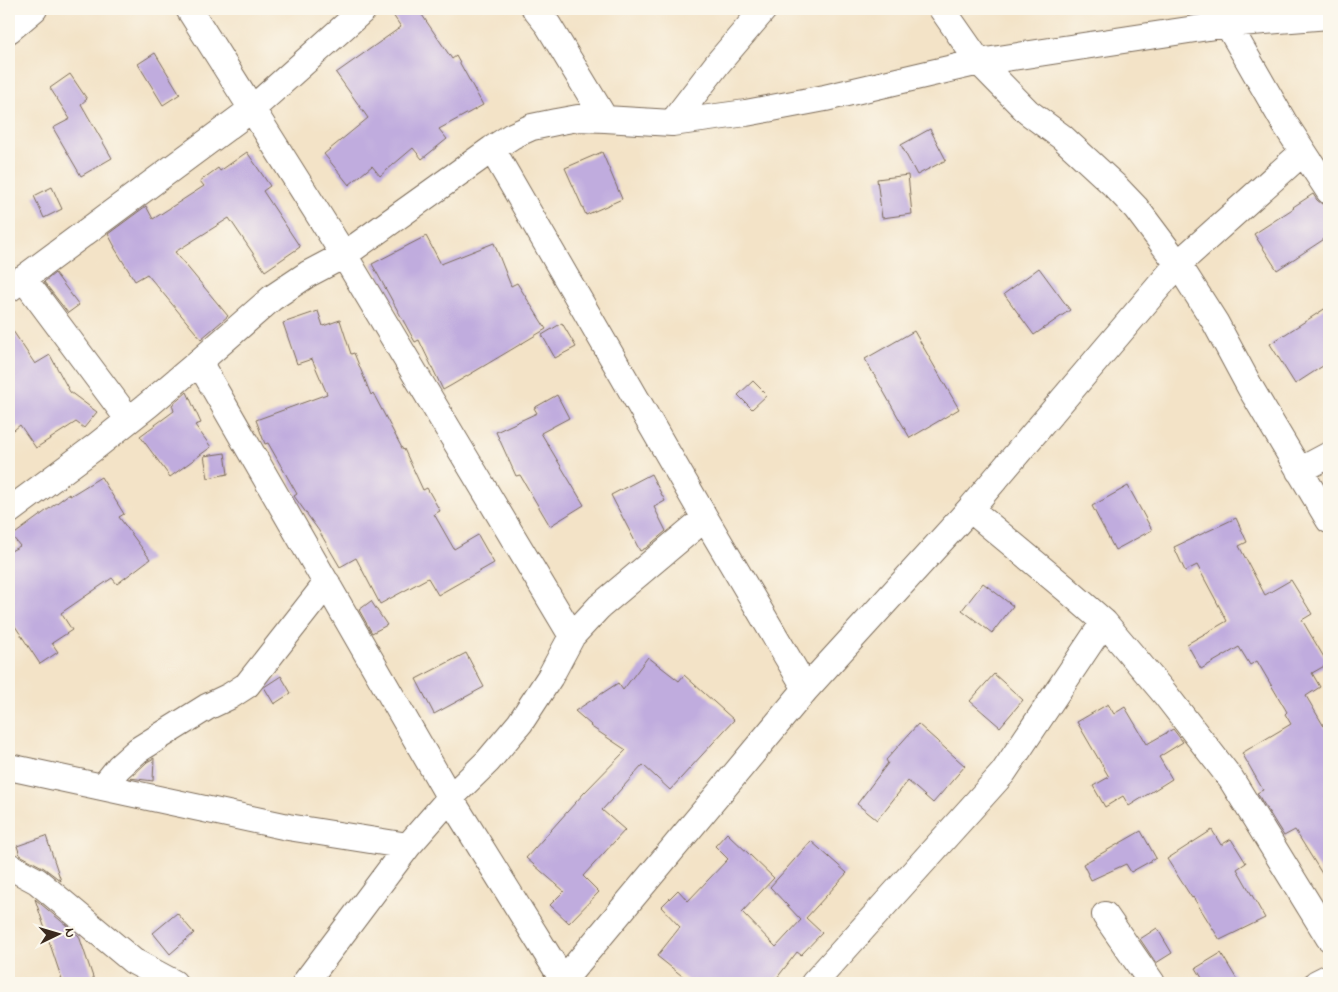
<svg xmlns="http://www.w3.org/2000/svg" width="1338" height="992" font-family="'Indie Flower',sans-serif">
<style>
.building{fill:#c0acde}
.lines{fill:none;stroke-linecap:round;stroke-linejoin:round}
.street-casing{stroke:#7b6b59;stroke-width:28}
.street{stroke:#fff;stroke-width:26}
</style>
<rect width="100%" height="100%" fill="#fbf7ec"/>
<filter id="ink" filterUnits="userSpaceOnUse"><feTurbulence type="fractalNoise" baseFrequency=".02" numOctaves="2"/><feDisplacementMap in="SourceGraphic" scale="10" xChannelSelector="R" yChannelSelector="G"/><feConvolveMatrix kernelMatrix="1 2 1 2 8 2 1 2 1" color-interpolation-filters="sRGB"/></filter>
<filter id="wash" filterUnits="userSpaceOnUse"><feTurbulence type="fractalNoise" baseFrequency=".0096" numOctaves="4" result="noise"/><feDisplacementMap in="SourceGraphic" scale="20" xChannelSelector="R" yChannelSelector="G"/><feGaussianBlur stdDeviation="1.12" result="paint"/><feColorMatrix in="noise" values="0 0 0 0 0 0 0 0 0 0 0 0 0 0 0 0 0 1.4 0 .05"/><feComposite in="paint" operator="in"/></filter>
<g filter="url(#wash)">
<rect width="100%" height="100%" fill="#f3e3c7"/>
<g id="blocks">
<path class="building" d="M389,9H418L452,59L456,56L483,105L439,129L447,139L422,159L413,148L380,176L372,166L349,185L324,154L368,118L336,73L401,27Z
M155,53L180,94L163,105L138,64Z
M70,74L87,99L81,104L112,158L81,176L53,128L70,119L50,88Z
M930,129L946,160L917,175L901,145Z
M247,152L270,186L263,191L300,247L265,271L229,218L175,252L228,316L201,339L147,274L135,281L114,247H115L108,234L146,206L153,219L204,186L200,181L218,168L220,171Z
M602,152L622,199L586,215L565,168Z
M908,175L912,214L882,218L877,179Z
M52,187L62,209L44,218L34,196Z
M1313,194L1317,200L1322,204L1325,205L1329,212V236L1277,270L1254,234L1294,208L1293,207Z
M426,236L441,264L494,243L511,286L517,283L546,329L452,385L443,390L419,340L415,342L372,264Z
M1039,268L1070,310L1034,335L1004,294Z
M55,273L79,305L68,313L44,282Z
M1329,306V362L1295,384L1270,344Z
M318,311L323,326L340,320L351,354L354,353L371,395L373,393L403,450L404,449L423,490L427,488L440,511L434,514L454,549L478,535L494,563L438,595L428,578L380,604L356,558L340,567L319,531L294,496L297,494L268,443L265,444L256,420L327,394L312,359L297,364L283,323Z
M562,323L576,347L555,358L542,335Z
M9,325L35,364L50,355L70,392L97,412L84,428L76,422L36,448L20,425L9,434Z
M914,331L959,409L910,438L865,359Z
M753,381L767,395L752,409L738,395Z
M187,392L201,423L195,425L211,447L170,477L140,436L174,411L172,405Z
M557,395L569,418L541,433L584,505L550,526L520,475L516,476L496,432L537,413L534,408Z
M225,453L228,474L208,478L204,456Z
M651,474L665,501L654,507L666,531L646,548L640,551L611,495Z
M101,477L124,514L119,517L150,559L117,584L112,578L61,613L72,630L52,643L58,652L40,664L9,617V552L20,546L12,536L69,494L70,496Z
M1128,486L1152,530L1115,550L1092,506Z
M1236,518L1247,542L1239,546L1265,595L1291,580L1312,614L1302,620L1328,664L1312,673L1320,687L1306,696L1329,735V885L1295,830L1284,836L1257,793L1263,790L1242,753L1291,724L1285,714L1287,712L1257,661L1250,665L1239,647L1201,669L1187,644L1227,621L1197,565L1185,571L1174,547Z
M983,583L1013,606L992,633L962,610Z
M371,601L387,625L372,633L359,610Z
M466,653L484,687L434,714L416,679Z
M648,657L679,681L684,675L734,720L670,790L643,765L602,810L625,830L583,876L599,892L569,923L550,905L564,891L526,858L584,793L626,750L590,726L591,725L575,711L618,683L623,690Z
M994,674L1023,700L1000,727L970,701Z
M281,676L291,693L274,704L264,687Z
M1108,704L1114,714L1125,707L1147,744L1173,729L1183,742L1159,757L1172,779L1129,806L1123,796L1105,807L1093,786L1109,777L1077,722Z
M918,724L965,766L933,803L908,781L877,820L857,804L888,763L886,760Z
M154,758L153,781L130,778L147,762Z
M1212,830L1221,845L1231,839L1246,863L1237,869L1265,918L1220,940L1193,897L1192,898L1167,859Z
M1141,831L1156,858L1131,872L1126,864L1091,880L1083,864Z
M727,833L774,878L742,912L776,947L801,920L770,887L811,841L847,873L806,918L822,933L801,955L797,952L773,983H691L657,956L680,927L661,907L678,890L688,901L728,859L715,846Z
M46,836L61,881L44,868L20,855L17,846Z
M35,899L79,936L95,983H63Z
M177,913L194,933L170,954L153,933Z
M1157,928L1172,953L1156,963L1140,939Z
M1221,953L1239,983H1205L1196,968Z"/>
</g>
</g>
<g filter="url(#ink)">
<use href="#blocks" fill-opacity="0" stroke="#7b6b59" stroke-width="1"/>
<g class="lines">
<defs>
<path id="street" d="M189,9L344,255L572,636
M535,9L548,25L605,119
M942,9L979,62L1028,112L1062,137L1114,185L1136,208L1178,264L1215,322L1251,389L1329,520
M1220,11L1285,124L1329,191
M9,30L34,9
M672,123L718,63L764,9
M492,149L705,518L806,689
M23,278L129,420
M9,289L252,109L364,9
M199,362L450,798L565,983
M1299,471L1329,455
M970,509L1065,588L1104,622L1165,694L1231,779L1329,938
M9,511L95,447L148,405L199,362L272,298L308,274L344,255L492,149L512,136L532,127L556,122L578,118L605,119L672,123L746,113L825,98L979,62L1228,24L1329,16
M9,767L288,827L408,846
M103,787L119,767L138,750L207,707L230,696L247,685L327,583
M9,866L37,881L133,961L174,983
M1105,915L1152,983
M305,983L408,846L450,798L488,761L520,723L550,677L572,636L599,607L705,518
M561,983L806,689L970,509L1178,264L1303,152
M814,983L1003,773L1104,622
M1317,983L1329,977"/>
</defs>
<use href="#street" class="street-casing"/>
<use href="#street" class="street"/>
</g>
</g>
<rect width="1338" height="992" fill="none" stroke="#fbf7ec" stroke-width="30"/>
<g transform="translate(58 934) rotate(85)" stroke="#fbf7ec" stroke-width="4" paint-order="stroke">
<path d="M0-4L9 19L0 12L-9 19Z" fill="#3b2a1e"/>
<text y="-8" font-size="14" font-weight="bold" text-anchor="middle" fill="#3b2a1e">N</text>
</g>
</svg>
